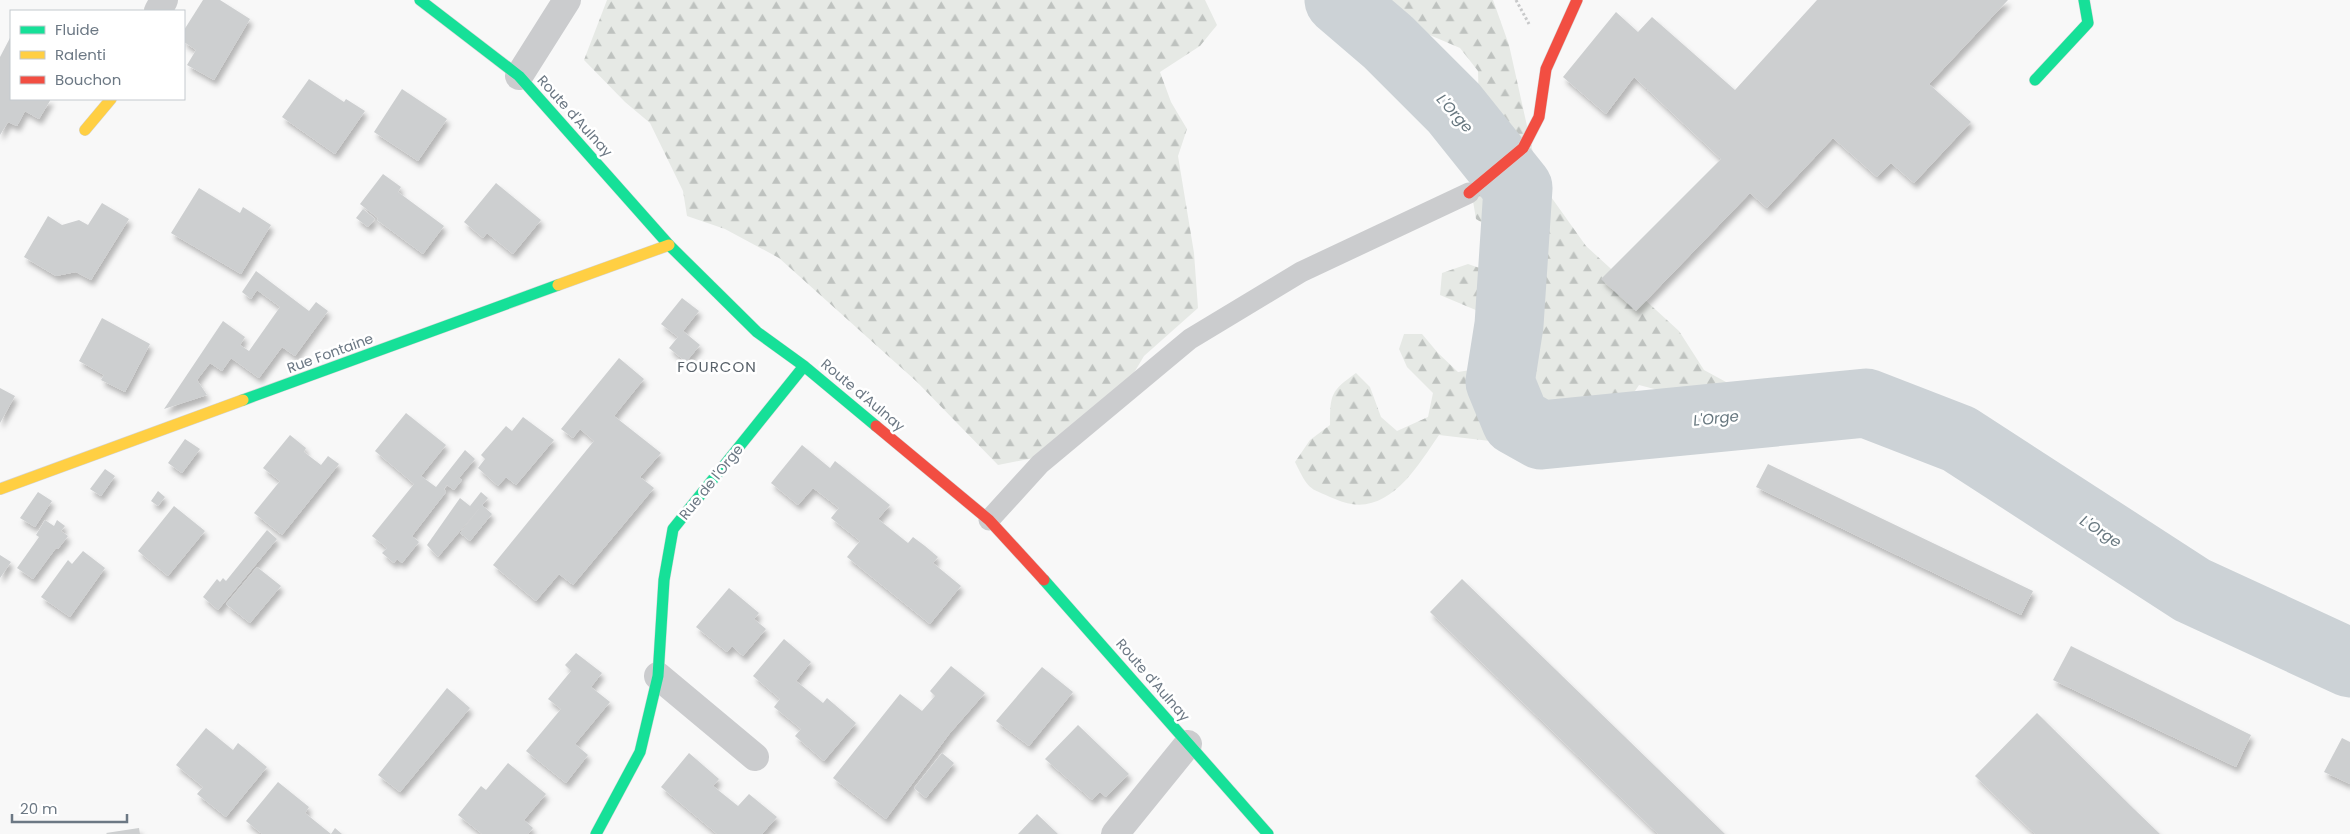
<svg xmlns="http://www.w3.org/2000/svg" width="2350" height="834" font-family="Poppins,sans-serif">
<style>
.forest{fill:url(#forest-firs)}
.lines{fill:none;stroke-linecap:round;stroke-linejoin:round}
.river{stroke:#ccd2d6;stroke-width:69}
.building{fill:#cdcfd0;filter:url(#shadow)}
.fast-casing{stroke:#d4d5d5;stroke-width:12}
.slow-casing{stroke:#d4d5d5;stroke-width:12}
.jam-casing{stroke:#d4d5d5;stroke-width:12}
.path{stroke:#c8c9ca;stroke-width:3;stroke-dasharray:2.5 2.5;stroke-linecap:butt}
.lane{stroke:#cbccce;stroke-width:21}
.street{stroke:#cbccce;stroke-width:28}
.fast{stroke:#16e098;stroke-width:11}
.slow{stroke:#ffcf43;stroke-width:11}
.jam{stroke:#f24e42;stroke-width:11}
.labels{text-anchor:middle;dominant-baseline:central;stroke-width:5;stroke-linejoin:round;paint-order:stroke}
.street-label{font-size:14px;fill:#6c7884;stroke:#fff}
.water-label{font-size:15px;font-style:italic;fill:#67777f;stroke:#fff}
.neighbourhood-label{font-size:15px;letter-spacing:1px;fill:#59626a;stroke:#fff}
</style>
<defs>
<pattern id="forest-firs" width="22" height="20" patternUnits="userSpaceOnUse" patternTransform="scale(1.25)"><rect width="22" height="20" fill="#e6e9e5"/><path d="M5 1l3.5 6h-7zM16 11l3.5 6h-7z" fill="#bec2bf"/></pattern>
<filter id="shadow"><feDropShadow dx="3" dy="5.5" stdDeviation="2.5" flood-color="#0004"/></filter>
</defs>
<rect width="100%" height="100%" fill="#f8f8f8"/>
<path class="forest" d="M607,0H1205L1217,25L1200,46L1160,72L1171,102L1187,129L1178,156L1194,253L1198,308L1144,356L1122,393L1039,457L998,465L916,381L779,258L725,229L687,216L683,191L650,123L625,102L584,60Z
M1377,0H1493L1509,45L1539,180L1586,246L1679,331L1704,370L1726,382V405L1710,412L1681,396L1639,385L1625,406L1588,412L1554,413L1507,443L1439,435C1415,470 1385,522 1335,499C1307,487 1309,490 1295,462L1310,440L1330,425C1330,394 1331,391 1356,373L1370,387L1381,417L1397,431L1428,417L1433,393L1407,367L1399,349L1404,334H1422L1438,353L1458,372L1477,369L1488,349L1490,316L1440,295L1442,273L1468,264L1494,273L1514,290L1530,291L1540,276L1529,252L1476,219L1473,201L1486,175L1480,144L1478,71L1460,48L1418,30Z"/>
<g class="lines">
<path class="river" d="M1339,0L1388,42L1454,108L1518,188L1509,325L1500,382L1516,421L1541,435L1866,403L1959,439L2192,590L2350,663"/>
</g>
<path class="building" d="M203,0H220L250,19L214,80L187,65L196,50L184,42V30Z
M1817,0H2008L1929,84L1971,122L1914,183L1891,163L1877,177L1833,138L1767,208L1750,193L1636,311L1601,279L1721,159L1634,77L1606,114L1563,77L1616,12L1638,32L1652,17L1735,90Z
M11,36V99H51L39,119L25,111L17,126L8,122L0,135V57Z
M309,79L344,102L346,99L365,111L335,154L282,117Z
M402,89L447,119L418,161L374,132Z
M383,174L401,187L398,192L444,226L423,254L377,220L378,218L360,204Z
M496,183L541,220L513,254L487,233L483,238L464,222Z
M199,188L240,213L243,207L271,225L241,274L171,233Z
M102,203L129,219L91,280L76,272L56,276L24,257L48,216L62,225L79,220L88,225Z
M363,209L375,219L368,227L356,218Z
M256,271L309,311L316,302L328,311L295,356L282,347L259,378L231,358L222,371L210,363L197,380L207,395L164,409L223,321L245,337L240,345L249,351L280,307L257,290L251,299L242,292Z
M682,298L699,311L683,331L700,345L686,362L669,348L678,337L661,324Z
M102,318L150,344L125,392L101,380L104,375L79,361Z
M619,358L644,379L614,416L661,453L640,477L654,488L573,585L559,574L536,601L493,565L594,441L580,429L573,438L561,429Z
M0,388L15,396L0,423Z
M406,413L446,445L421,476L436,487L465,450L475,459L459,478L462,480L454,490L447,485L444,489L446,492L412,536L419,542L402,563L397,559L394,563L382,553L387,548L372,536L414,484L375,451Z
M523,417L554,440L516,485L506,477L498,486L478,468L485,459L481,455L506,426L512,431Z
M290,435L306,448L304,452L321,465L328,456L339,464L282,535L254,513L280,481L263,468Z
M185,439L200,449L182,473L168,463Z
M802,445L830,468L835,461L890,505L878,519L908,543L913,537L925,546L938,557L933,563L961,586L930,624L847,557L860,541L831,518L839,508L813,488L798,505L771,483Z
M1768,464L2033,591L2021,615L1756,487Z
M105,469L115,476L101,496L90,489Z
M158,491L165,497L158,506L151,501Z
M38,492L52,501L35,527L20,518Z
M481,492L488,498L438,557L427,545L460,498L470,506Z
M482,505L492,514L470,541L460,533Z
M174,506L205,531L168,576L138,551Z
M45,520L54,526L57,520L65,526L61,531L68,536L58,549L56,548L33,579L17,568L39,537L36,535Z
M267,530L277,539L218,610L203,597L217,579L220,582L223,578L226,581Z
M83,551L105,568L70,617L41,597L68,560L72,564Z
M0,555L11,562L0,578Z
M257,567L281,586L250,623L226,604Z
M1462,579L1522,637L1725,834H1658L1430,612Z
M729,588L759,613L754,619L766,629L743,656L732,646L727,652L696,627Z
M784,639L811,662L796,681L823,703L827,698L856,723L824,761L795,736L801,729L774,707L780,699L753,676Z
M2071,646L2251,735L2236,767L2053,680Z
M576,653L602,673L591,687L610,702L575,744L588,755L566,783L526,751L561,709L548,699L571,671L565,665Z
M951,666L985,693L950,733L886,819L833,778L900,694L922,711L935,696L930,691Z
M1042,667L1073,692L1029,746L996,721Z
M447,688L470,708L400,792L378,775Z
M2037,713L2134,809L2160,834H2035L1975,776Z
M1078,725L1129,774L1106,797L1100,792L1092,800L1045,759Z
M206,728L233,750L238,743L267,767L226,817L197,794L203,787L176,765Z
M2342,738L2350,742V784L2324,772Z
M689,753L719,779L713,786L738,806L749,794L777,817L762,834H717L661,787Z
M942,753L954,763L926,798L914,788Z
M508,763L546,794L524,820L533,828L528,834H482L458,815L481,786L486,790Z
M278,782L309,807L305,813L331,834L335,828L342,834H262L246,821Z
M1037,814L1058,834H1018Z
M139,828L140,834H107L106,833Z"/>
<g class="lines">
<defs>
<path id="fast" d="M420,0L519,76L669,245L757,332L804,366L876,426
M2035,80L2088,23L2084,0
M243,400L558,285
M1044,580L1268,834
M596,834L640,752L658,676L664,580L673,529L804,366"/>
<path id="slow" d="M85,130L111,99
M558,285L669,245
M0,489L243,400"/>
<path id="jam" d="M1469,193L1523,148L1539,117L1546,69L1577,0
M876,426L989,520L1044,580"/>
</defs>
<use href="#fast" class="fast-casing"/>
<use href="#slow" class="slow-casing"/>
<use href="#jam" class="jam-casing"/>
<path class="path" d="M1516,0L1529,24"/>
<path class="lane" d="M989,520L1040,464L1190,339L1301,272L1469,193"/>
<path class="street" d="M158,11L164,0
M519,76L567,0
M658,676L755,757
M1115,834L1188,744"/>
<use href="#fast" class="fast"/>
<use href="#slow" class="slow"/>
<use href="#jam" class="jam"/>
</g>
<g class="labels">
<g class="street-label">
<text transform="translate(575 116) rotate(48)">Route d'Aulnay</text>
<text transform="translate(330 353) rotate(-20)">Rue Fontaine</text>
<text transform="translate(863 395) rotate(40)">Route d'Aulnay</text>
<text transform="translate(711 482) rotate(-51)">Rue de l'Orge</text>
<text transform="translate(1153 680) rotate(49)">Route d'Aulnay</text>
</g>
<g class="water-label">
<text transform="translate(1455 113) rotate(48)">L'Orge</text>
<text transform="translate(1716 418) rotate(-6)">L'Orge</text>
<text transform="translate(2101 531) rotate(33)">L'Orge</text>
</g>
<g class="neighbourhood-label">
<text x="717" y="366">FOURCON</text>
</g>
</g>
<rect x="10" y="10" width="175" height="90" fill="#ffffff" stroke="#c4c9ce"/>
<rect x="20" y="26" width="25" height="8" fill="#16e098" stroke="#c4c9ce"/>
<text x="55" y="35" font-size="15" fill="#6c7884">Fluide</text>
<rect x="20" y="51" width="25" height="8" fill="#ffcf43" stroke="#c4c9ce"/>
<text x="55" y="60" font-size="15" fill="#6c7884">Ralenti</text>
<rect x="20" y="76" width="25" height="8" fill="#f24e42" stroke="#c4c9ce"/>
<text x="55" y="85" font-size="15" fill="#6c7884">Bouchon</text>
<path d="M12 814v8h115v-8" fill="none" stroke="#6c7884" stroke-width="2.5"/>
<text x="20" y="814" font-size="15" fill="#6c7884" stroke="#ffffff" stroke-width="4" paint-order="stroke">20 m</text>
</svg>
